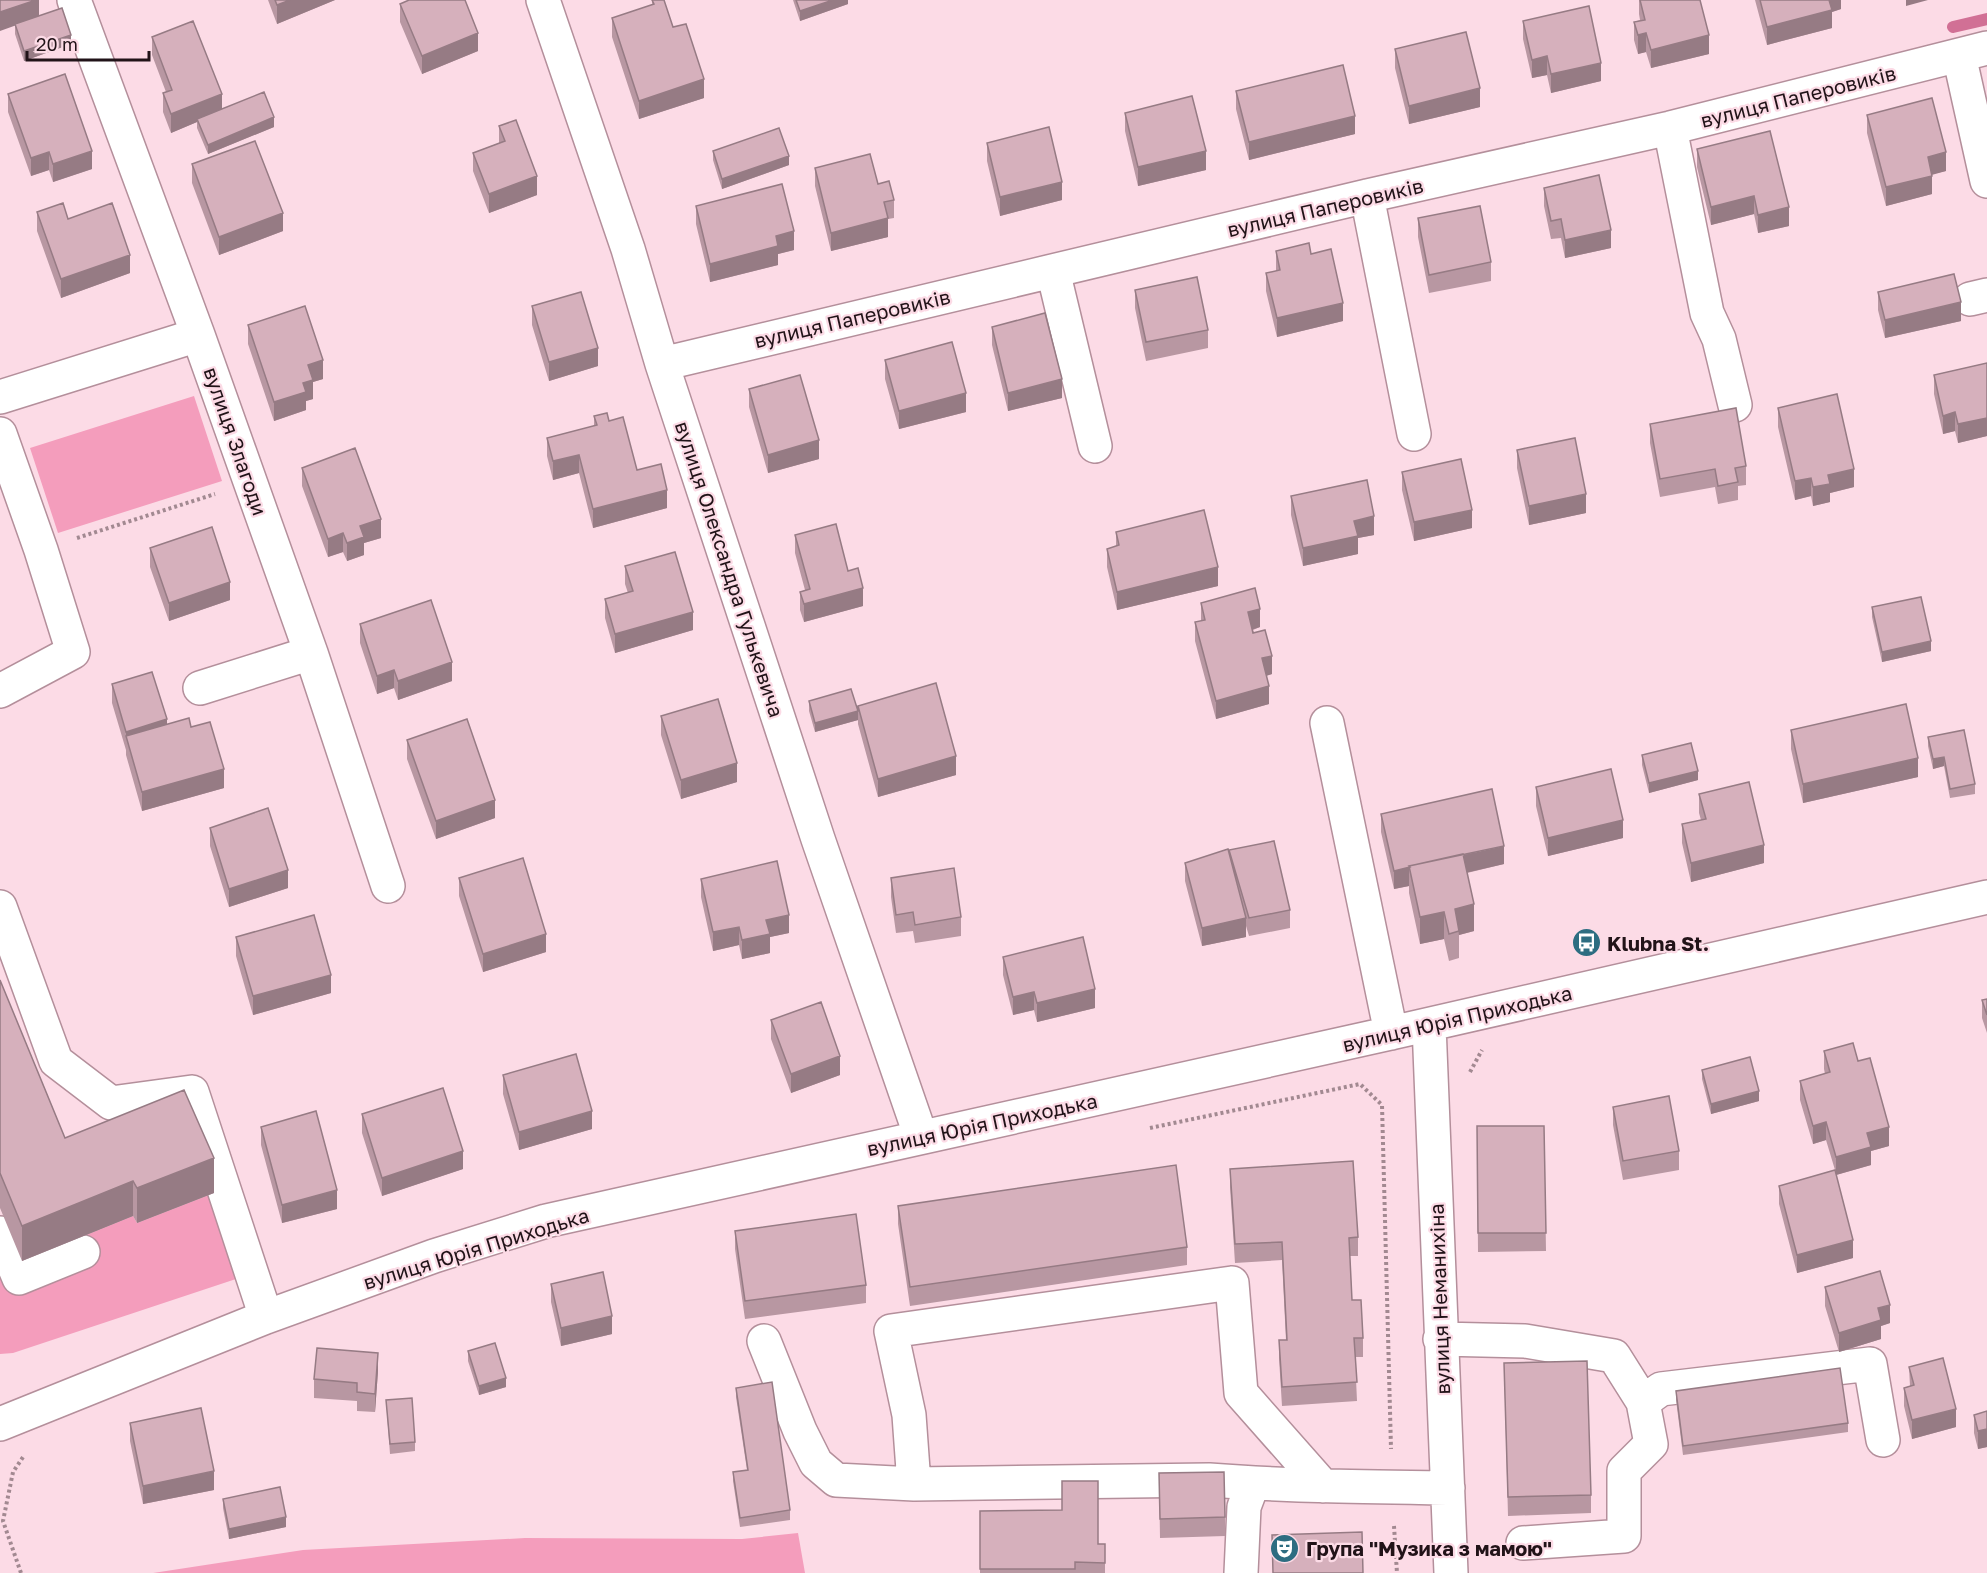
<svg xmlns="http://www.w3.org/2000/svg" width="1987" height="1573" font-family="'Golos Text',sans-serif">
<style>
.green{fill:#f49dbc}
.lines{fill:none;stroke-linecap:round;stroke-linejoin:round}
.stream{stroke:#d17095;stroke-width:12}
.minor-casing{stroke:#b48f9b;stroke-width:36}
.path{stroke:#a28991;stroke-width:4;stroke-dasharray:3 3;stroke-linecap:butt}
.minor{stroke:#fff;stroke-width:33}
.wall{fill:#b897a2}
.shaded-wall{fill:#967b84}
.building{fill:#d6b0bc;stroke:#967b84;stroke-width:1.5}
.labels{text-anchor:middle;dominant-baseline:central;stroke-width:4.5;stroke-linejoin:round;paint-order:stroke}
.street-label{font-size:20px;fill:#211318;stroke:#fcdbe6}
.poi-label{font-size:20px;font-weight:bold;fill:#211318;stroke:#fcdbe6;text-anchor:start}
</style>
<rect width="100%" height="100%" fill="#fcdbe6"/>
<path class="green" d="M194,396L222,481L58,533L30,448Z
M214,1193L242,1277L13,1353L0,1354V1240L22,1261L133,1216L137,1223Z
M798,1533L805,1573H153L303,1550L525,1538L742,1539Z"/>
<g class="lines">
<path class="stream" d="M1953,27L1987,19"/>
<defs>
<path id="minor" d="M74,0L198,335L311,653L388,886
M543,0L628,249L662,364L818,839L921,1137
M1959,55L1987,181
M1670,128L1707,313L1719,339L1735,405
M1367,196L1414,434
M1053,271L1095,446
M1970,299L1987,295
M662,364L1367,196L1670,128L1987,48
M0,397L198,335
M0,434L41,550L73,652L0,691
M200,688L311,653
M1327,723L1391,1033
M0,907L56,1061L111,1103L192,1092L266,1317
M1429,1025L1451,1573
M0,1233L19,1278L83,1252
M1440,1339L1525,1341L1614,1356L1643,1402
M764,1341L800,1431L816,1463L836,1480L914,1484
M0,1424L266,1317L434,1256L546,1221L1391,1033L1987,897
M1323,1486L1241,1393L1232,1283L891,1331L909,1415L914,1484L1209,1480C1289,1486 1368,1487 1448,1488
M1523,1543L1624,1536V1471L1651,1444L1643,1402L1661,1389L1870,1364L1883,1440
M1241,1573L1244,1507L1253,1483"/>
</defs>
<use href="#minor" class="minor-casing"/>
<path class="path" d="M77,538L215,494
M1470,1072L1482,1050
M1150,1128L1360,1084L1382,1105L1391,1449
M1394,1526L1397,1573
M21,1573L3,1521L13,1472L23,1457"/>
<use href="#minor" class="minor"/>
</g>
<path class="wall" d="M39,0V16L71,44L24,61L15,34V26Z
M268,0H335L277,24Z
M652,0H664L673,27L704,98L639,119L612,37V18L652,5Z
M793,0H848V4L800,21Z
M1639,0H1700L1709,54L1651,68L1646,52L1638,54L1634,40V22L1640,20L1639,14Z
M1755,0H1841V9L1832,12V28L1767,45Z
M400,4L478,51L422,74L400,22Z
M1523,21L1601,81L1551,93L1547,75L1532,78L1523,39Z
M152,37L222,109L274,127L208,154L197,128V122L171,133L163,112V93L166,92L152,55Z
M1395,49L1480,107L1409,124L1395,68Z
M1236,91L1355,134L1249,160L1236,109Z
M8,94L92,169L53,182L49,170L31,176L8,112Z
M1125,113L1206,170L1138,186L1125,131Z
M1867,115L1946,171L1932,174V194L1886,206L1867,133Z
M499,126L537,195L489,213L473,171V153L499,143Z
M987,143L1062,200L1000,216L987,161Z
M1697,149L1789,226L1758,233L1754,214L1711,225L1697,167Z
M713,151L789,165L722,189L713,160Z
M192,164L283,231L219,255L192,183Z
M815,168L878,184L894,200V218L888,219V237L831,251L815,186Z
M1544,188L1611,248L1565,258L1561,238L1551,239L1544,206Z
M696,206L794,250L778,254V265L710,282L696,224Z
M37,212L68,219L130,273L61,298L37,231Z
M1418,218L1491,262V281L1429,293L1418,237Z
M1276,251L1311,254L1343,321L1277,337L1266,291V273L1276,271Z
M1135,290L1208,330V348L1146,361L1135,308Z
M1878,292L1961,321L1885,338L1878,310Z
M532,306L598,366L549,381L532,325Z
M248,325L323,379L313,382V399L306,401V410L274,421L248,344Z
M992,327L1062,398L1008,411L992,345Z
M885,360L966,412L899,429L885,379Z
M1987,363V436L1958,443L1955,431L1943,434L1934,394V375Z
M749,389L819,459L768,473L749,407Z
M1778,408L1854,487L1830,493V502L1813,506L1811,496L1795,500L1778,427Z
M594,416L609,421L637,470L667,508L593,528L579,473L553,480L547,456V438L594,426Z
M1650,424L1746,466V485L1738,486V500L1718,504L1715,487L1660,497L1650,443Z
M1517,450L1586,513L1529,525L1517,468Z
M302,468L381,538L364,543V555L347,561L343,552L328,557L302,486Z
M1402,472L1472,528L1414,541L1402,490Z
M1291,496L1374,535L1358,538V554L1303,566L1291,515Z
M1116,532L1218,586L1117,610L1107,567V549L1116,546Z
M795,535L848,571L863,606L804,622L800,610V592L805,590L795,553Z
M150,548L230,600L169,621L150,567Z
M625,566L693,630L615,653L605,618V599L628,593L625,584Z
M1201,603L1260,627L1253,630L1272,674L1266,676L1269,704L1216,719L1195,641V622L1201,621Z
M1872,607L1931,651L1882,662L1872,617Z
M360,624L452,681L398,700L394,688L377,694L360,643Z
M112,684L167,725L191,727L224,788L142,811L126,755V750L112,703Z
M809,701L858,720L815,732L809,711Z
M858,706L956,775L878,797L858,724Z
M661,716L737,782L681,799L661,735Z
M1791,730L1918,777L1803,803L1791,749Z
M1928,737L1975,784V794L1950,798L1944,766L1933,769L1928,746Z
M407,740L495,818L436,839L407,759Z
M1642,755L1698,780L1649,793L1642,765Z
M1536,787L1623,838L1548,856L1536,806Z
M1699,794L1764,863L1691,882L1682,843V824L1701,820L1699,813Z
M1381,814L1504,864L1467,873L1474,931L1459,935V958L1449,961L1444,939L1420,944L1409,893V886L1394,889L1381,832Z
M210,828L288,888L229,907L210,846Z
M1229,850L1290,910V928L1249,936L1246,926V937L1202,946L1185,881V863L1229,855Z
M459,878L546,952L483,972L459,896Z
M891,878L961,917V936L915,943L913,931L896,933L891,897Z
M701,879L789,933L770,937V953L742,959L739,945L713,951L701,897Z
M236,937L331,993L253,1015L236,956Z
M1003,957L1095,1008L1037,1022L1034,1010L1013,1015L1003,975Z
M0,980L65,1138L214,1193L137,1223L133,1216L22,1261L0,1208Z
M1987,999V1033L1982,1018V1000Z
M771,1020L840,1075L791,1093L771,1039Z
M1824,1051L1858,1061L1889,1146L1871,1151V1165L1836,1175L1853,1258L1797,1273L1779,1204V1186L1835,1170L1826,1140L1813,1144L1800,1100V1081L1825,1074L1824,1069Z
M1702,1070L1759,1101L1711,1114L1702,1079Z
M503,1075L592,1129L519,1150L503,1094Z
M1613,1107L1679,1151V1170L1623,1180L1613,1125Z
M362,1114L463,1169L382,1196L362,1133Z
M1477,1126H1544L1546,1251L1478,1252Z
M261,1127L337,1209L282,1223L261,1145Z
M1230,1169L1358,1237V1256H1350L1352,1300L1363,1338V1357H1355L1357,1401L1282,1406L1279,1358V1340H1286L1282,1260L1235,1263L1230,1187Z
M898,1206L1187,1247V1265L910,1306L898,1224Z
M735,1231L866,1285V1303L745,1319L735,1249Z
M551,1284L612,1334L561,1346L551,1302Z
M1825,1287L1890,1323L1881,1326V1339L1839,1352L1825,1306Z
M468,1351L506,1387L479,1395L468,1361Z
M1504,1363L1591,1495V1513L1508,1516Z
M1909,1367L1956,1427L1912,1439L1904,1406V1388L1910,1386Z
M378,1371L375,1412L357,1411V1401L314,1398V1379Z
M736,1388L790,1510V1520L740,1527L733,1481V1472L747,1470L736,1397Z
M1676,1391L1848,1423V1432L1683,1455L1676,1400Z
M386,1400L415,1442V1451L390,1454Z
M1987,1411V1447L1978,1449L1974,1433V1415Z
M130,1423L214,1490L143,1504L130,1441Z
M1159,1473L1225,1517V1536L1160,1538Z
M223,1499L286,1527L229,1539L223,1508Z
M980,1511L1098,1544H1105V1573H980Z"/>
<path class="shaded-wall" d="M36,0H39V17L0,31V12Z
M290,0H335L277,24V5Z
M833,0H848V4L800,21V11Z
M1827,0H1841V9L1832,12V28L1767,45V27Z
M1906,0H1928L1906,6Z
M478,33V51L422,74V56Z
M1646,33V52L1638,54V35Z
M71,35V44L24,61V51Z
M1709,35V54L1651,68V50Z
M1547,56V75L1532,78V60Z
M1601,63V81L1551,93V74Z
M704,79V98L639,119V101Z
M1480,88V107L1409,124V106Z
M222,94V113L197,119V122L171,133V114Z
M1355,116V134L1249,160V142Z
M274,117V127L208,154V145Z
M92,151V169L53,182V164Z
M1206,151V170L1138,186V167Z
M49,152V170L31,176V158Z
M1946,152V171L1928,176V157Z
M789,156V165L722,189V179Z
M537,176V195L489,213V194Z
M1932,176V194L1886,206V187Z
M1062,182V200L1000,216V197Z
M1754,196V214L1711,225V207Z
M1789,207V226L1758,233V215Z
M283,213V231L219,255V237Z
M888,218V237L831,251V233Z
M1611,230V248L1565,258V240Z
M794,231V250L778,254V265L710,282V264L776,236Z
M130,255V273L61,298V279Z
M1961,302V321L1885,338V320Z
M1343,303V321L1277,337V318Z
M598,348V366L549,381V362Z
M323,360V379L313,382V399L306,401V410L274,421V402L308,365Z
M1062,379V398L1008,411V393Z
M966,393V412L899,429V411Z
M1955,412V431L1943,434V416Z
M1987,418V436L1958,443V424Z
M819,440V459L768,473V455Z
M579,455V473L553,480V461Z
M1854,469V487L1830,493V502L1813,506V487L1828,475Z
M1811,478V496L1795,500V481Z
M667,490V508L593,528V509Z
M1586,494V513L1529,525V506Z
M1472,510V528L1414,541V522Z
M1374,516V535L1358,538V554L1303,566V548L1354,521Z
M381,519V538L364,543V555L347,561V543L360,526Z
M343,533V552L328,557V539Z
M1218,567V586L1117,610V592Z
M230,582V600L169,621V603Z
M863,588V606L804,622V604Z
M1260,609V627L1248,631V612Z
M693,612V630L615,653V634Z
M1931,641V651L1882,662V652Z
M1272,656V674L1262,677V658Z
M452,662V681L398,700V681Z
M394,670V688L377,694V676Z
M1269,686V704L1216,719V701Z
M858,711V720L815,732V723Z
M167,719V737L126,736V750V732Z
M956,756V775L878,797V779Z
M1944,757V766L1933,769V759Z
M1918,758V777L1803,803V784Z
M737,763V782L681,799V780Z
M224,769V788L142,811V792Z
M1698,771V780L1649,793V783Z
M495,800V818L436,839V821Z
M1623,820V838L1548,856V838Z
M1764,845V863L1691,882V863Z
M1504,846V864L1413,885L1410,867Z
M1409,867V886L1394,889V871Z
M288,870V888L229,907V889Z
M1474,904V931L1459,935L1455,909Z
M1444,912V939L1420,944V917Z
M789,915V933L770,937V953L742,959V940L766,920Z
M1246,918V937L1202,946V928Z
M739,927V945L713,951V932Z
M546,934V952L483,972V954Z
M331,975V993L253,1015V996Z
M1095,989V1008L1037,1022V1003Z
M1034,992V1010L1013,1015V997Z
M840,1056V1075L791,1093V1074Z
M1759,1091V1101L1711,1114V1104Z
M592,1111V1129L519,1150V1132Z
M1826,1122V1140L1813,1144V1126Z
M1889,1127V1146L1871,1151V1165L1836,1175V1157L1867,1133Z
M463,1151V1169L382,1196V1178Z
M214,1158V1193L137,1223V1188Z
M133,1181V1216L22,1261V1226Z
M337,1190V1209L282,1223V1205Z
M1853,1240V1258L1797,1273V1255Z
M1890,1305V1323L1881,1326V1339L1839,1352V1333L1878,1308Z
M612,1316V1334L561,1346V1328Z
M378,1353V1371L375,1412V1394Z
M506,1378V1387L479,1395V1386Z
M1956,1409V1427L1912,1439V1420Z
M1987,1429V1447L1978,1449V1431Z
M214,1471V1490L143,1504V1486Z
M286,1517V1527L229,1539V1529Z"/>
<path class="building" d="M0,0H36L0,12Z
M275,0H290L277,5Z
M409,0H465L478,33L422,56L400,4Z
M652,0H664L673,27L686,24L704,79L639,101L612,18L654,4Z
M796,0H833L800,11Z
M1640,0H1700L1709,35L1651,50L1646,33L1638,35L1634,22L1645,20Z
M1760,0H1829L1832,10L1767,27Z
M1589,6L1601,63L1551,74L1547,56L1532,60L1523,21Z
M62,8L71,35L24,51L15,24Z
M193,21L222,94L171,114L163,93L172,90L152,37Z
M1466,32L1480,88L1409,106L1395,49Z
M1343,65L1355,116L1249,142L1236,91Z
M65,74L92,151L53,164L49,152L31,158L8,94Z
M264,92L274,117L208,145L197,119Z
M1192,96L1206,151L1138,167L1125,113Z
M1932,98L1946,152L1928,157L1932,176L1886,187L1867,115Z
M516,120L537,176L489,194L473,153L505,141L499,126Z
M1049,127L1062,182L1000,197L987,143Z
M779,128L789,156L722,179L713,151Z
M1770,131L1789,207L1758,215L1754,196L1711,207L1697,149Z
M255,141L283,213L219,237L192,164Z
M870,154L878,184L889,181L894,200L884,202L888,218L831,233L815,168Z
M1599,175L1611,230L1565,240L1561,219L1551,221L1544,188Z
M782,184L794,231L776,236L778,246L710,264L696,206Z
M63,203L68,219L112,203L130,255L61,279L37,212Z
M1480,206L1491,262L1429,275L1418,218Z
M1309,243L1311,254L1331,249L1343,303L1277,318L1266,273L1280,270L1276,251Z
M1954,274L1961,302L1885,320L1878,292Z
M1197,277L1208,330L1146,342L1135,290Z
M581,292L598,348L549,362L532,306Z
M305,306L323,360L308,365L313,380L303,383L306,392L274,402L248,325Z
M1045,313L1062,379L1008,393L992,327Z
M952,342L966,393L899,411L885,360Z
M1987,363V418L1958,424L1955,412L1943,416L1934,375Z
M800,375L819,440L768,455L749,389Z
M1837,394L1854,469L1828,475L1830,484L1813,487L1811,478L1795,481L1778,408Z
M1736,408L1746,466L1735,468L1738,482L1718,486L1715,469L1660,479L1650,424Z
M607,413L609,421L623,417L637,470L661,464L667,490L593,509L579,455L553,461L547,438L597,425L594,416Z
M1575,438L1586,494L1529,506L1517,450Z
M355,448L381,519L360,526L364,537L347,543L343,533L328,539L302,468Z
M1461,459L1472,510L1414,522L1402,472Z
M1367,480L1374,516L1354,521L1358,536L1303,548L1291,496Z
M1204,510L1218,567L1117,592L1107,549L1119,545L1116,532Z
M836,524L848,571L858,568L863,588L804,604L800,592L810,589L795,535Z
M212,527L230,582L169,603L150,548Z
M675,552L693,612L615,634L605,599L633,591L625,566Z
M1255,588L1260,609L1248,612L1253,633L1265,630L1272,656L1262,658L1269,686L1216,701L1195,622L1205,620L1201,603Z
M1921,597L1931,641L1882,652L1872,607Z
M431,600L452,662L398,681L394,670L377,676L360,624Z
M152,672L167,719L126,732L112,684Z
M936,683L956,756L878,779L858,706Z
M851,689L858,711L815,723L809,701Z
M718,699L737,763L681,780L661,716Z
M1906,704L1918,758L1803,784L1791,730Z
M189,718L191,727L210,722L224,769L142,792L126,736Z
M467,719L495,800L436,821L407,740Z
M1964,730L1975,784L1950,789L1944,757L1933,759L1928,737Z
M1691,743L1698,771L1649,783L1642,755Z
M1611,769L1623,820L1548,838L1536,787Z
M1749,782L1764,845L1691,863L1682,824L1706,819L1699,794Z
M1492,789L1504,846L1409,866L1410,867L1394,871L1381,814Z
M268,808L288,870L229,889L210,828Z
M1274,841L1290,910L1249,918L1229,850Z
M1228,849L1246,918L1202,928L1185,863Z
M1463,854L1474,904L1455,909L1459,931L1449,934L1444,912L1420,917L1409,866Z
M523,858L546,934L483,954L459,878Z
M777,861L789,915L766,920L770,934L742,940L739,927L713,932L701,879Z
M954,868L961,917L915,925L913,912L896,915L891,878Z
M314,915L331,975L253,996L236,937Z
M1083,937L1095,989L1037,1003L1034,992L1013,997L1003,957Z
M0,980L65,1138L184,1090L214,1158L137,1188L133,1181L22,1226L0,1173Z
M1987,999V1015L1982,1000Z
M821,1002L840,1056L791,1074L771,1020Z
M1853,1043L1858,1061L1870,1058L1889,1127L1867,1133L1871,1147L1836,1157L1826,1122L1813,1126L1800,1081L1830,1072L1824,1051Z
M576,1054L592,1111L519,1132L503,1075Z
M1750,1057L1759,1091L1711,1104L1702,1070Z
M443,1088L463,1151L382,1178L362,1114Z
M1669,1096L1679,1151L1623,1161L1613,1107Z
M316,1111L337,1190L282,1205L261,1127Z
M1477,1126H1544L1546,1233H1478Z
M1353,1161L1358,1237L1349,1238L1352,1300H1361L1363,1338H1354L1357,1382L1282,1387L1279,1340H1287L1282,1242L1235,1244L1230,1169Z
M1176,1165L1187,1247L910,1287L898,1206Z
M1835,1170L1853,1240L1797,1255L1779,1186Z
M856,1214L866,1285L745,1301L735,1231Z
M1880,1271L1890,1305L1878,1308L1881,1320L1839,1333L1825,1287Z
M603,1272L612,1316L561,1328L551,1284Z
M495,1343L506,1378L479,1386L468,1351Z
M317,1348L378,1353L375,1394L357,1392V1383L314,1379Z
M1943,1358L1956,1409L1912,1420L1904,1388L1914,1385L1909,1367Z
M1587,1361L1591,1495L1508,1497L1504,1363Z
M1840,1368L1848,1423L1683,1446L1676,1391Z
M772,1382L790,1510L740,1518L733,1472L748,1470L736,1388Z
M412,1398L415,1442L390,1444L386,1400Z
M201,1408L214,1471L143,1486L130,1423Z
M1987,1411V1429L1978,1431L1974,1415Z
M1224,1472L1225,1517L1160,1519L1159,1473Z
M1062,1481H1098V1544H1105V1563L1075,1562V1569H980V1511L1062,1510Z
M280,1487L286,1517L229,1529L223,1499Z
M1362,1532L1363,1573H1273L1272,1535Z"/>
<defs>
<symbol id="bus-disc" viewBox="-11 -11 22 22"><circle r="9.5" fill="#2d6d81" stroke="#fcdbe6"/><path d="M-5-6H5V4H4V6H2V4H-2V6H-4V4H-5ZM-3.5-4V0h7V-4ZM-3.5 1.2v1.5H-2V1.2ZM2 1.2v1.5H3.5V1.2Z" fill="#fff"/></symbol>
<symbol id="theatre-disc" viewBox="-11 -11 22 22"><circle r="9.5" fill="#2d6d81" stroke="#fcdbe6"/><path d="M-5-5.5Q0-4 5-5.5V0Q5 5 0 6Q-5 5-5 0ZM-3.3-2.5H-1v1.5H-3.3ZM1-2.5H3.3v1.5H1ZM-2.8 1Q0 5.5 2.8 1Z" fill="#fff"/></symbol>
</defs>
<g fill-rule="evenodd">
<use href="#bus-disc" x="1570" y="926" width="33" height="33"/>
<use href="#theatre-disc" x="1268" y="1532" width="33" height="33"/>
</g>
<g class="labels">
<g class="street-label">
<text transform="translate(1798 96) rotate(-14)">вулиця Паперовиків</text>
<text transform="translate(1325 207) rotate(-13)">вулиця Паперовиків</text>
<text transform="translate(852 318) rotate(-13)">вулиця Паперовиків</text>
<text transform="translate(236 441) rotate(71)">вулиця Злагоди</text>
<text transform="translate(730 569) rotate(72)">вулиця Олександра Гулькевича</text>
<text transform="translate(1457 1018) rotate(-13)">вулиця Юрія Приходька</text>
<text transform="translate(982 1124) rotate(-12)">вулиця Юрія Приходька</text>
<text transform="translate(476 1248) rotate(-17)">вулиця Юрія Приходька</text>
<text transform="translate(1439 1299) rotate(-92)">вулиця Неманихіна</text>
</g>
<g class="poi-label">
<text x="1607" y="943">Klubna St.</text>
<text x="1306" y="1548">Група "Музика з мамою"</text>
</g>
</g>
<path d="M27 51v9h122v-9" fill="none" stroke="#211318" stroke-width="3"/>
<text x="36" y="51" font-size="18" fill="#211318" stroke="#fcdbe6" stroke-width="4.5" paint-order="stroke">20 m</text>
</svg>
